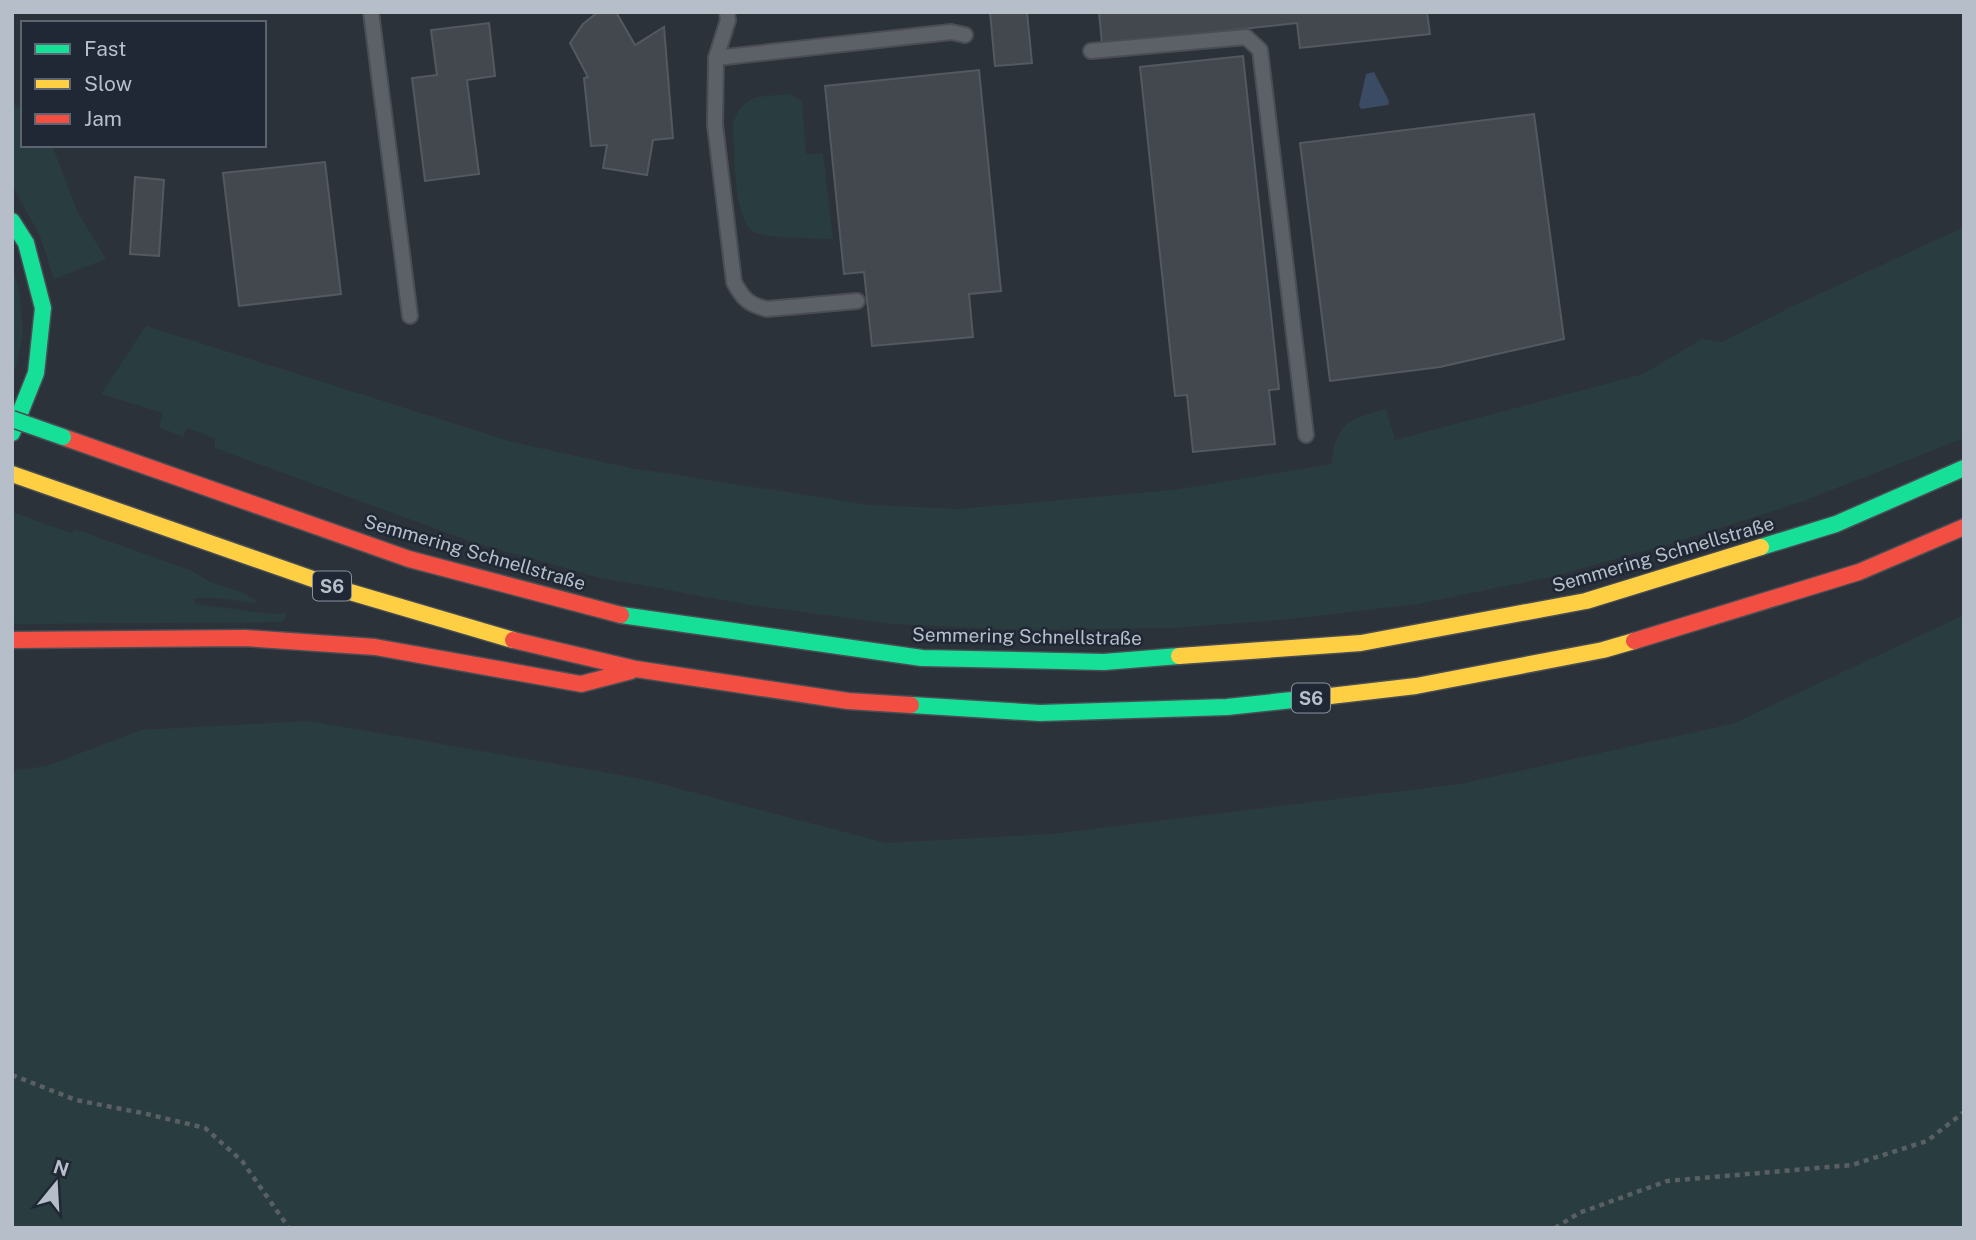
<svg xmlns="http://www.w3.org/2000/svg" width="1976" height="1240" font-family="'Public Sans',sans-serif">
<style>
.green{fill:#293d40}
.water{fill:#3b4b63}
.building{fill:#43474e;stroke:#545961;stroke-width:2}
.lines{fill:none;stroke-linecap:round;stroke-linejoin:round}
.lane-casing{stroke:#4a4e54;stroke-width:18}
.fast-casing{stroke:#494e55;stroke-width:19}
.slow-casing{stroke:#494e55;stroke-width:19}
.jam-casing{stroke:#494e55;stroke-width:19}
.path{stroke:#5a5f64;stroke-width:4.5;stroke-dasharray:5 5;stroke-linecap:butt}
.lane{stroke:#5c6067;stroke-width:14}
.fast{stroke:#16e098;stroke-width:16}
.slow{stroke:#ffcf43;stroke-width:16}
.jam{stroke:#f24e42;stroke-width:16}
.fast-bridge-casing{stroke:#494e55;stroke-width:19;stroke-linecap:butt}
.fast-bridge{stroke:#16e098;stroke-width:16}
.labels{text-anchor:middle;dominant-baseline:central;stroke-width:5;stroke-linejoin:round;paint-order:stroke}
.shield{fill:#1f2834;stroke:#89919d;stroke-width:2}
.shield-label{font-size:18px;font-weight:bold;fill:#b6beca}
.street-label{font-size:19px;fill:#b6beca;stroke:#1f2834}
</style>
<rect width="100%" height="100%" fill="#2c3239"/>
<path class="green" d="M790,94L797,98L802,102L806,154H823L833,239C817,238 768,238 756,233C732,222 735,148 733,124C743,92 762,97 790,94Z
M12,103L23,111V145H52L78,213L106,259L54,279L40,236L12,185Z
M1964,227V438L1801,502L1676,542L1555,576L1417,604L1291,619L1173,628L1021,630L893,624L750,605L597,577L472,542L215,448V438L187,428L183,437L159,427L163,413L101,394L146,326L512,442L631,468L869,505L960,509L1173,490L1332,464C1332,450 1336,433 1348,423C1355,417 1376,412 1386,409L1395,440L1643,374L1702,339L1722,342L1789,308Z
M12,261L20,296L23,336L15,370L12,369Z
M12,512L71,533L75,529L192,571L210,582L241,592L257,601L253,603L220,598H193L196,604L272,614L287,613L283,622L12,624Z
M1964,615V1228H12V771L47,766L141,730L309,721L642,779L886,843L1052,834L1460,784L1732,724Z"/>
<path class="water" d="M1374,72L1389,101L1388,105L1361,109L1359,105L1366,74Z"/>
<path class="building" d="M598,12H616L635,45L664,27L673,138L653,140L647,175L603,168L607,145L591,146L584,78L588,77L570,43L583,24Z
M990,12H1027L1032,63L995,66Z
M1099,12H1427L1430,34L1300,48L1297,23L1102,44Z
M1099,12H1427L1430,34L1300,48L1297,23L1102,44Z
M489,23L495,76L467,80L479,174L425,181L412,78L437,75L431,30Z
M1243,56L1279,389L1269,390L1275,444L1193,452L1187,395L1175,396L1140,67Z
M1243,56L1279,389L1269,390L1275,444L1193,452L1187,395L1175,396L1140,67Z
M979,70L1001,291L969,294L973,337L872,346L864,272L844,274L825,86Z
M1534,114L1564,339L1440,367L1330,381L1300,143Z
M1534,114L1564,339L1440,367L1330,381L1300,143Z
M325,162L341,294L239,306L223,173Z
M135,177L164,180L159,256L130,254Z"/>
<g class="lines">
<defs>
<path id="lane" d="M371,12L410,316
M727,12L728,20L716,58L715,125L734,282C742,298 749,305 767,309L857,301
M1091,51L1246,37L1260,50L1306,435
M716,58L951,32L965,35"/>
<path id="fast" d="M12,221L26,243L43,308L36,373L12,433
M1761,547L1836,524L1964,468
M621,615L922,658L1104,662L1179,656
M911,705L1040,713L1227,707L1330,696"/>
<path id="slow" d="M12,474L350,592L513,640
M1179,656L1361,643L1586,601L1761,547
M1330,696L1416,686L1603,650L1634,641"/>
<path id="jam" d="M63,437L409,559L621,615
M12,640L245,638L375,647L581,684L631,671
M513,640L636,669L848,701L911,705
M1634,641L1859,572L1964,527"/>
</defs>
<use href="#lane" class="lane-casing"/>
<use href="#fast" class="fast-casing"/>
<use href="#slow" class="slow-casing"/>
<use href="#jam" class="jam-casing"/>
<path class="path" d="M12,1075L76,1100L147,1114L205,1128L242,1161L289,1228
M1555,1228L1579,1213L1667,1181L1852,1165L1927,1141L1964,1112"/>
<use href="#lane" class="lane"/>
<use href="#fast" class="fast"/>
<use href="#slow" class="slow"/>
<use href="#jam" class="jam"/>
<defs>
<path id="fast-bridge" d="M12,419L63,437"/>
</defs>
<use href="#fast-bridge" class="fast-bridge-casing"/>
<use href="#fast-bridge" class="fast-bridge"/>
</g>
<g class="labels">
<g class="shield">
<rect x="313" y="571.5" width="38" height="29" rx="5"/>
<rect x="1292" y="683.5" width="38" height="29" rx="5"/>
</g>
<g class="shield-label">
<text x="332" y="586">S6</text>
<text x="1311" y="698">S6</text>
</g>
<g class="street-label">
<text transform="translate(475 552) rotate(16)">Semmering Schnellstraße</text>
<text transform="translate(1663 554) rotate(-16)">Semmering Schnellstraße</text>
<text transform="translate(1027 636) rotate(1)">Semmering Schnellstraße</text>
</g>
</g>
<rect width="1976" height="1240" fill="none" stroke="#b6beca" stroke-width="28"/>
<rect x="21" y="21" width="245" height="126" fill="#1f2834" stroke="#5b6470" stroke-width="2"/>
<rect x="35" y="44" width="35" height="10" fill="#16e098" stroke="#5b6470" stroke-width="2"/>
<text x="84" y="56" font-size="21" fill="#b6beca">Fast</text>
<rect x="35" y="79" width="35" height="10" fill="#ffcf43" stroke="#5b6470" stroke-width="2"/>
<text x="84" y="91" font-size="21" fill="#b6beca">Slow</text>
<rect x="35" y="114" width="35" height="10" fill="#f24e42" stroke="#5b6470" stroke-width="2"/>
<text x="84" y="126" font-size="21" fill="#b6beca">Jam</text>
<g transform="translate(56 1184) rotate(18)" stroke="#1f2834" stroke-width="5" paint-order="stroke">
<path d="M0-5L12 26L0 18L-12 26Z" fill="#b6beca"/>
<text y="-10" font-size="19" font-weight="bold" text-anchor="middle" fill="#b6beca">N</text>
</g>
</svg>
